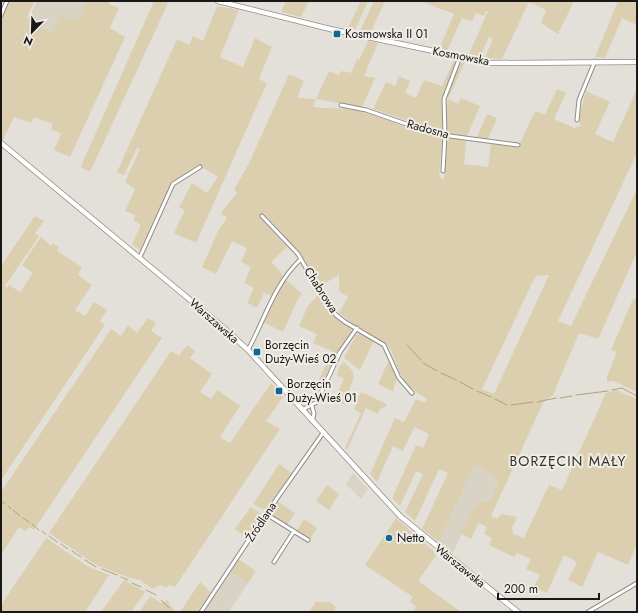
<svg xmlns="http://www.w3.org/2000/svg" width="638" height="613" font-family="Jost,sans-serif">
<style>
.built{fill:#d8d3c5}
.green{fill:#dbcfb0;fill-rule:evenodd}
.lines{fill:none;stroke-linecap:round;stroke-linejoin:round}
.stream{stroke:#b3a275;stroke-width:1}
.street-casing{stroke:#908d87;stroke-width:5}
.secondary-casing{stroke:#908d87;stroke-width:6}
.street{stroke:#fff;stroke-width:3}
.secondary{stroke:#fff;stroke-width:4.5}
.poi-dot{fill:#0f6798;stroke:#f0ede6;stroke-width:1.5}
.labels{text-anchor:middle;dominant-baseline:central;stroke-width:4;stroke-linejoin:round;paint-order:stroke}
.poi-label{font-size:12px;fill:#191816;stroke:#f0ede6;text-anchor:start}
.street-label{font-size:12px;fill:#191816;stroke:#f0ede6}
.quarter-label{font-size:14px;letter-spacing:1px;fill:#33312b;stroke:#f0ede6}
</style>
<rect width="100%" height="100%" fill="#e3e0d9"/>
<path class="built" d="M37,1H88L78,23L52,34L28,19Z
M474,465L499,480L490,501L479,502L473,509L453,553L439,542Z
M353,473L368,489L361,499L346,484Z
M230,571L248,583L229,612H203Z"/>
<path class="green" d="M9,1H34L27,18L52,34L61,15L78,22L88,1H110L109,4L119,8L110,28L125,37L70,157L54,150L61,134L51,129L53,124L34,117L31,123L14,117L3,140L1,138V20Z
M154,1H169L90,172L81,167L82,164Z
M286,1H309L301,17L281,12Z
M361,1H368L355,30L348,28Z
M374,1H385L370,34L360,31Z
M421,1H574L558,34L541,23L546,10L529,2L502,59L485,58L493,39L489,37L480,57L469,54L488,11H486L484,16L476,13L472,21L462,18L447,51L439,49L454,14Z
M618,1H637V25L622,18L605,58L595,57Z
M217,6L239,10L220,57L243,67L255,38L272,47L259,79L267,83L196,243L174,233L185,210L179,207L192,183L207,193L218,177L199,165L173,182L140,250L132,244L141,225L134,221L135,215L125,211L135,189L125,182L140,149L137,148L124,175L117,172L177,39L189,45L193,36L203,41Z
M368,41L378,43L364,76L375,78L362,107L316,99L313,107C329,109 346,107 362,112C388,119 413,132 439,136L442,140L439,177L444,179L447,140L450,138L466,141L464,164L488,167L491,144L520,148V143L535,111L545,115L557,89L566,93L554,119L574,128L580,126L579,116L586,91L610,102L595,134L613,142L637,89V153L558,321L571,326L637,189V252L598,339L579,333L553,395L544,401L491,516L497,519L501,514L517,517L512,528L513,534L524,538L549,485L562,490L606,393L616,390L637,399V544L628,565L598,552L582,587L568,580L577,562L564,555L547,593L534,587L540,575L526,569L531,559L517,553L514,557L489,545L492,538L484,534L487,527L478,523L471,539L461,534L473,509L479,502L490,501L499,480L474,465L439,542L422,529L448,473L439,469L415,521L405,512L423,474L416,471L400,506L392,498L416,445L423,448L429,434L414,427L403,451L393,446L377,482L370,474L395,418L404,422L416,399L425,403L427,399L416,392L406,383L399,371L391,350L387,344L355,325L339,313L348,297L339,291V275L320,286L302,256L264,213L261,218L287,247L271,262L284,276L272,296L264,293L257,308L247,303L254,288L244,283L251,267L241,262L247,248L232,241L216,274L202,267L219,229L227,218L221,213L237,193L234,190L251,159L289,74L304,81L297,98L316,99L329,71L339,75L342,71L351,73L357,59L359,60ZM549,275L494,394L482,389L534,279L536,276Z
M454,60L455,63L442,98V129L440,131L373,109L386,82L395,86L399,76L410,81L405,93L416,98L424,80L442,86Z
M463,62H465L448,99L458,104L461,98L480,106L467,136L450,133L447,129C446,99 448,92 460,64Z
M487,114L497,118L488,139L477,137Z
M35,216L44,221L35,233L39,236L5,286L7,288L9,285L20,292L33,273L22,265L41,237L51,246L53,243L59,247L57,251L82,267L78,275L92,285L75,310L85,316L94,302L107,310L100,321L105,325L1,480V266Z
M285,279L302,294L297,301L283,332L263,322Z
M319,294L329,310L350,327L352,331L336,353L316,398L307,406L332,351L313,343L317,334L299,326L308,306Z
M633,299H637V392L613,381L607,382V377L617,352L611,350Z
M148,318L156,323L151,331L162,338L34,530L29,527L26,531L19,527L1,555V492L111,329L121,336L128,325L137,333Z
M361,333L374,340L360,370L344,358L356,335Z
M187,345L195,351L190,358L212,374L200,392L211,399L217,390L240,406L220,437L230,443L271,383L283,397L266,421L280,429L175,587L169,585L166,588L161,585L153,589L140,580L130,578L96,565L49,533L171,351L179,356Z
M389,360L397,378L393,391L378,384Z
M344,362L352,370L354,377L344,404L334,400L344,379L337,375L339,367Z
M361,392L387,404L385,407L380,409L378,414L366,408L347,450L345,448L361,413L354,409Z
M279,464L292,473L266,509H263L253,504Z
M327,485L339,494L329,510L316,501Z
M277,501L295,513L287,525L271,515L270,511Z
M251,507L260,513L261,517L247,538L235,529Z
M396,518L437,554L418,581L461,612H413L416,606L410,602L413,597L365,565Z
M304,519L317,528L310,539L297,530Z
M46,538L87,566L109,575L85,612H1V605Z
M238,559L256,571L248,583L230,571Z
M124,580L145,592L131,612H101Z
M200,582L211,592L197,612H180Z
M150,596L161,603L167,600L175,612H139Z
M316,602H330L336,607L333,612H309Z"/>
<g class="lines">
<path class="stream" d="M407,345L421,360
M423,363L437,371
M441,373L456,380
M460,382L473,389
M612,390L622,388L637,396
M477,391L491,397
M576,395L608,391
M560,398L572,396
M495,399L507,405
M537,402L556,398
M511,405L533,402
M1,501L5,504
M8,506L11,509
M13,510L20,516
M23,518L29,522
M32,524L39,530
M42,531L46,534
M49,536L57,542
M61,544L68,549
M72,551L81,557
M85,560L96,567
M102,569L117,575
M121,577L128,580
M132,583L141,587
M146,590L156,595
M161,600L169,608"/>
<defs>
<path id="street" d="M1,15L7,1
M341,105L366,110L435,134L518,145
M577,120L579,100L595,61
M443,171L445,135L444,99L460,57
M262,216L298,254L325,301L336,315L345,322L384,345L399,378L412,393
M140,257L173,184L200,167
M248,350C265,319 274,284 301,259
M302,410L317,402L340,352L357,328
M312,421L314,414L312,406
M266,514L308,540
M274,562L294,531
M201,612L266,514L323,433
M588,612L637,583"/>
<path id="secondary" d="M218,1L330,29L490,63L637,62
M1,143L224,328L248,350L400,516L518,612"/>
</defs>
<use href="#street" class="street-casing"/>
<use href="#secondary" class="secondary-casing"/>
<use href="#street" class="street"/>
<use href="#secondary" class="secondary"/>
</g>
<g class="poi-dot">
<rect x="333" y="30" width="8" height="8" rx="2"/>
<rect x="253" y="348" width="8" height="8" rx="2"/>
<rect x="275" y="387" width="8" height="8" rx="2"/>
<circle cx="389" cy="538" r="4"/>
</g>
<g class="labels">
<g class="poi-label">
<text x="345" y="34">Kosmowska II 01</text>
<text x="265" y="345">Borzęcin<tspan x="265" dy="14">Duży-Wieś 02</tspan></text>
<text x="287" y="384">Borzęcin<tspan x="287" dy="14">Duży-Wieś 01</tspan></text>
<text x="397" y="538">Netto</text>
</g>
<g class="street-label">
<text transform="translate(461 56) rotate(11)">Kosmowska</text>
<text transform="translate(428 129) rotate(15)">Radosna</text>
<text transform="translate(321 290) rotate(57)">Chabrowa</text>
<text transform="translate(214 321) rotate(41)">Warszawska</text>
<text transform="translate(261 522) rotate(-56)">Źródlana</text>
<text transform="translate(460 566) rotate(39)">Warszawska</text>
</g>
<g class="quarter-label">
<text x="568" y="461">BORZĘCIN MAŁY</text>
</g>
</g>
<rect width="638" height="613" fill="none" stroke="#191816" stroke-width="4"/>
<g transform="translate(32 32) rotate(203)" stroke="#f0ede6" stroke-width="3" paint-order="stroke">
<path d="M0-3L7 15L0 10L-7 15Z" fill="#191816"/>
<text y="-6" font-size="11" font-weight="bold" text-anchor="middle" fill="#191816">N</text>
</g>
<path d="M498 593v6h101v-6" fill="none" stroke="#191816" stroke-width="2"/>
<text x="504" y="593" font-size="12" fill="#191816" stroke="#f0ede6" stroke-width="3" paint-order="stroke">200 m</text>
</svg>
